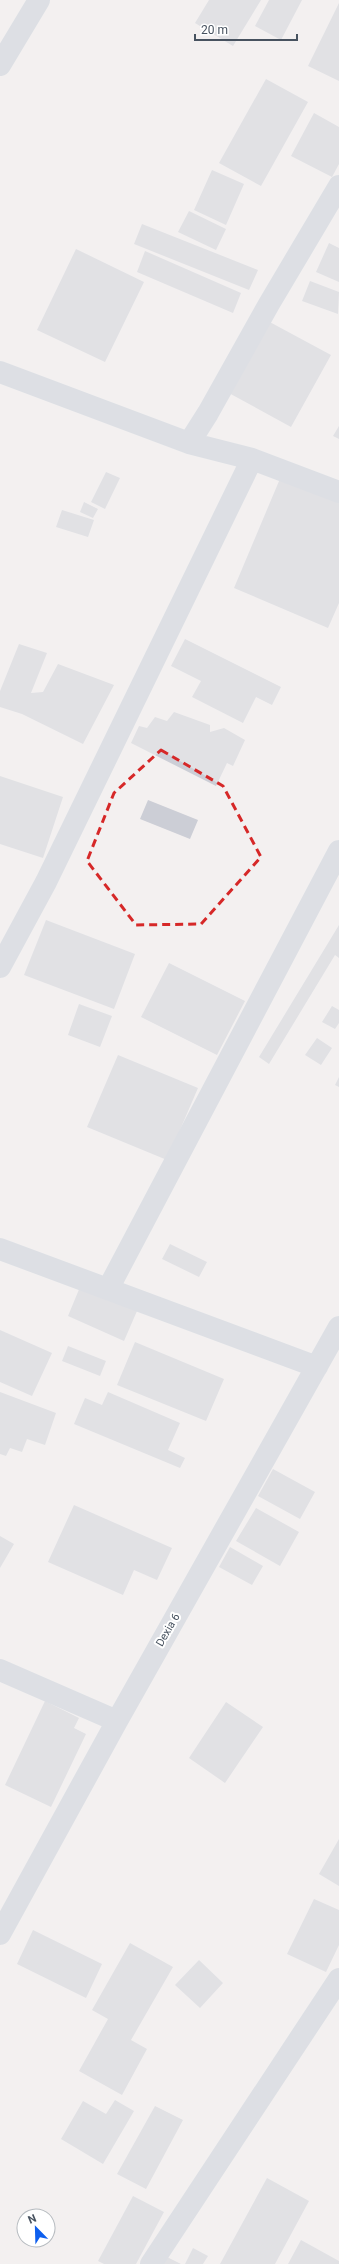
<svg xmlns="http://www.w3.org/2000/svg" width="339" height="2264" font-family="Roboto,sans-serif">
<style>
.building{fill:#ccced6}
.lines{fill:none;stroke-linecap:round;stroke-linejoin:round}
.minor{stroke:#c3cbd6;stroke-width:22}
.marked{fill:none;stroke:#d62828;stroke-width:3;stroke-dasharray:8 5;stroke-linejoin:round}
.labels{text-anchor:middle;dominant-baseline:central;stroke-width:4;stroke-linejoin:round;paint-order:stroke}
.street-label{font-size:11px;fill:#47525f;stroke:#fff}
</style>
<rect width="100%" height="100%" fill="#f3f0f0"/>
<path class="building" d="M209,0H261L233,46L195,23Z
M269,0H302L281,40L255,26Z
M339,3V81L308,66Z
M266,79L308,102L261,186L219,163Z
M314,113L339,127V164L332,177L291,156Z
M212,170L244,184L226,225L194,210Z
M189,211L226,229L216,250L178,232Z
M142,224L258,270L249,290L134,244Z
M329,243L339,248V282L316,272Z
M76,249L144,282L105,362L37,330Z
M145,251L241,293L233,313L137,272Z
M310,281L339,292L338,314L302,301Z
M266,320L331,355L291,427L227,392Z
M339,426V439L333,436Z
M106,472L120,478L105,509L91,502Z
M282,474L339,498V603L328,628L234,588Z
M84,502L98,509L93,518L80,512Z
M62,510L94,520L88,537L56,527Z
M185,639L281,687L272,705L256,697L243,723L192,697L201,681L171,666Z
M19,644L47,653L31,693L43,692L58,664L114,685L83,744L22,714L0,707V691Z
M174,712L210,725V732L224,728L245,740L233,766L227,763L216,786L131,743L139,726L147,728L155,717L167,721Z
M0,776L63,797L43,858L0,844Z
M148,800L198,820L190,839L140,819Z
M46,920L135,954L114,1009L24,975Z
M339,925V958L335,955L269,1064L259,1057Z
M169,963L245,1001L217,1055L141,1017Z
M79,1004L112,1016L100,1047L68,1035Z
M332,1006L339,1010V1023L335,1029L322,1022Z
M317,1038L332,1048L321,1065L305,1055Z
M118,1055L198,1088L167,1160L87,1127Z
M339,1077V1087L335,1085Z
M170,1244L207,1262L199,1277L162,1259Z
M80,1287L137,1311L124,1341L68,1316Z
M0,1330L52,1353L32,1396L0,1382Z
M135,1342L224,1379L206,1421L117,1385Z
M68,1346L106,1361L100,1376L62,1361Z
M0,1392L56,1413L45,1445L27,1439L22,1452L10,1448L6,1456L0,1454Z
M108,1392L180,1423L168,1450L185,1458L180,1468L74,1424L85,1398L102,1405Z
M273,1469L315,1492L300,1519L258,1496Z
M74,1505L172,1548L157,1580L134,1570L123,1595L48,1562Z
M256,1508L299,1532L280,1566L236,1541Z
M0,1536L14,1544L0,1568Z
M230,1547L263,1566L252,1585L219,1567Z
M45,1701L79,1718L74,1728L86,1734L51,1807L5,1785Z
M226,1702L263,1727L225,1783L189,1758Z
M339,1839V1886L319,1874Z
M314,1899L339,1910V1945L326,1972L287,1954Z
M33,1930L102,1964L86,1998L17,1964Z
M130,1943L173,1967L131,2040L147,2049L122,2095L79,2071L108,2019L92,2010Z
M199,1960L223,1983L200,2008L175,1985Z
M115,2100L134,2111L103,2164L61,2139L83,2101L106,2114Z
M155,2106L183,2120L146,2189L117,2174Z
M267,2178L309,2201L275,2264H220Z
M133,2196L164,2212L136,2264H104L98,2261Z
M301,2240L339,2261V2264H288Z
M193,2248L208,2256L203,2264H185Z
M161,2254L181,2264H156Z"/>
<g class="lines">
<path class="minor" d="M0,65L39,0
M0,372L189,443L252,459L339,492
M189,443L208,413L269,304L339,186
M0,967L46,882L252,459
M0,1249L317,1367
M108,1289L339,851
M0,1670L117,1721
M0,1934L117,1721L339,1327
M151,2264L339,1979"/>
</g>
<path d="M0 0H339V2264H0ZM161,750L223,786L261,857L201,924L136,925L87,861L114,793Z" fill="#f3f0f0" fill-opacity=".55" fill-rule="evenodd"/>
<path class="marked" d="M161,750L223,786L261,857L201,924L136,925L87,861L114,793Z"/>
<g class="labels">
<g class="street-label">
<text transform="translate(168 1630) rotate(-60)">Dexia 6</text>
</g>
</g>
<g transform="translate(36 2228) rotate(337)"><circle r="19" fill="#ffffff" stroke="#b5babf"/>
<path d="M0-3L7 15L0 10L-7 15Z" fill="#0e5fee"/>
<text y="-6" font-size="11" font-weight="bold" text-anchor="middle" fill="#47525f">N</text>
</g>
<path d="M195 34v6h102v-6" fill="none" stroke="#47525f" stroke-width="2"/>
<text x="201" y="34" font-size="12" fill="#47525f" stroke="#ffffff" stroke-width="3" paint-order="stroke">20 m</text>
</svg>
